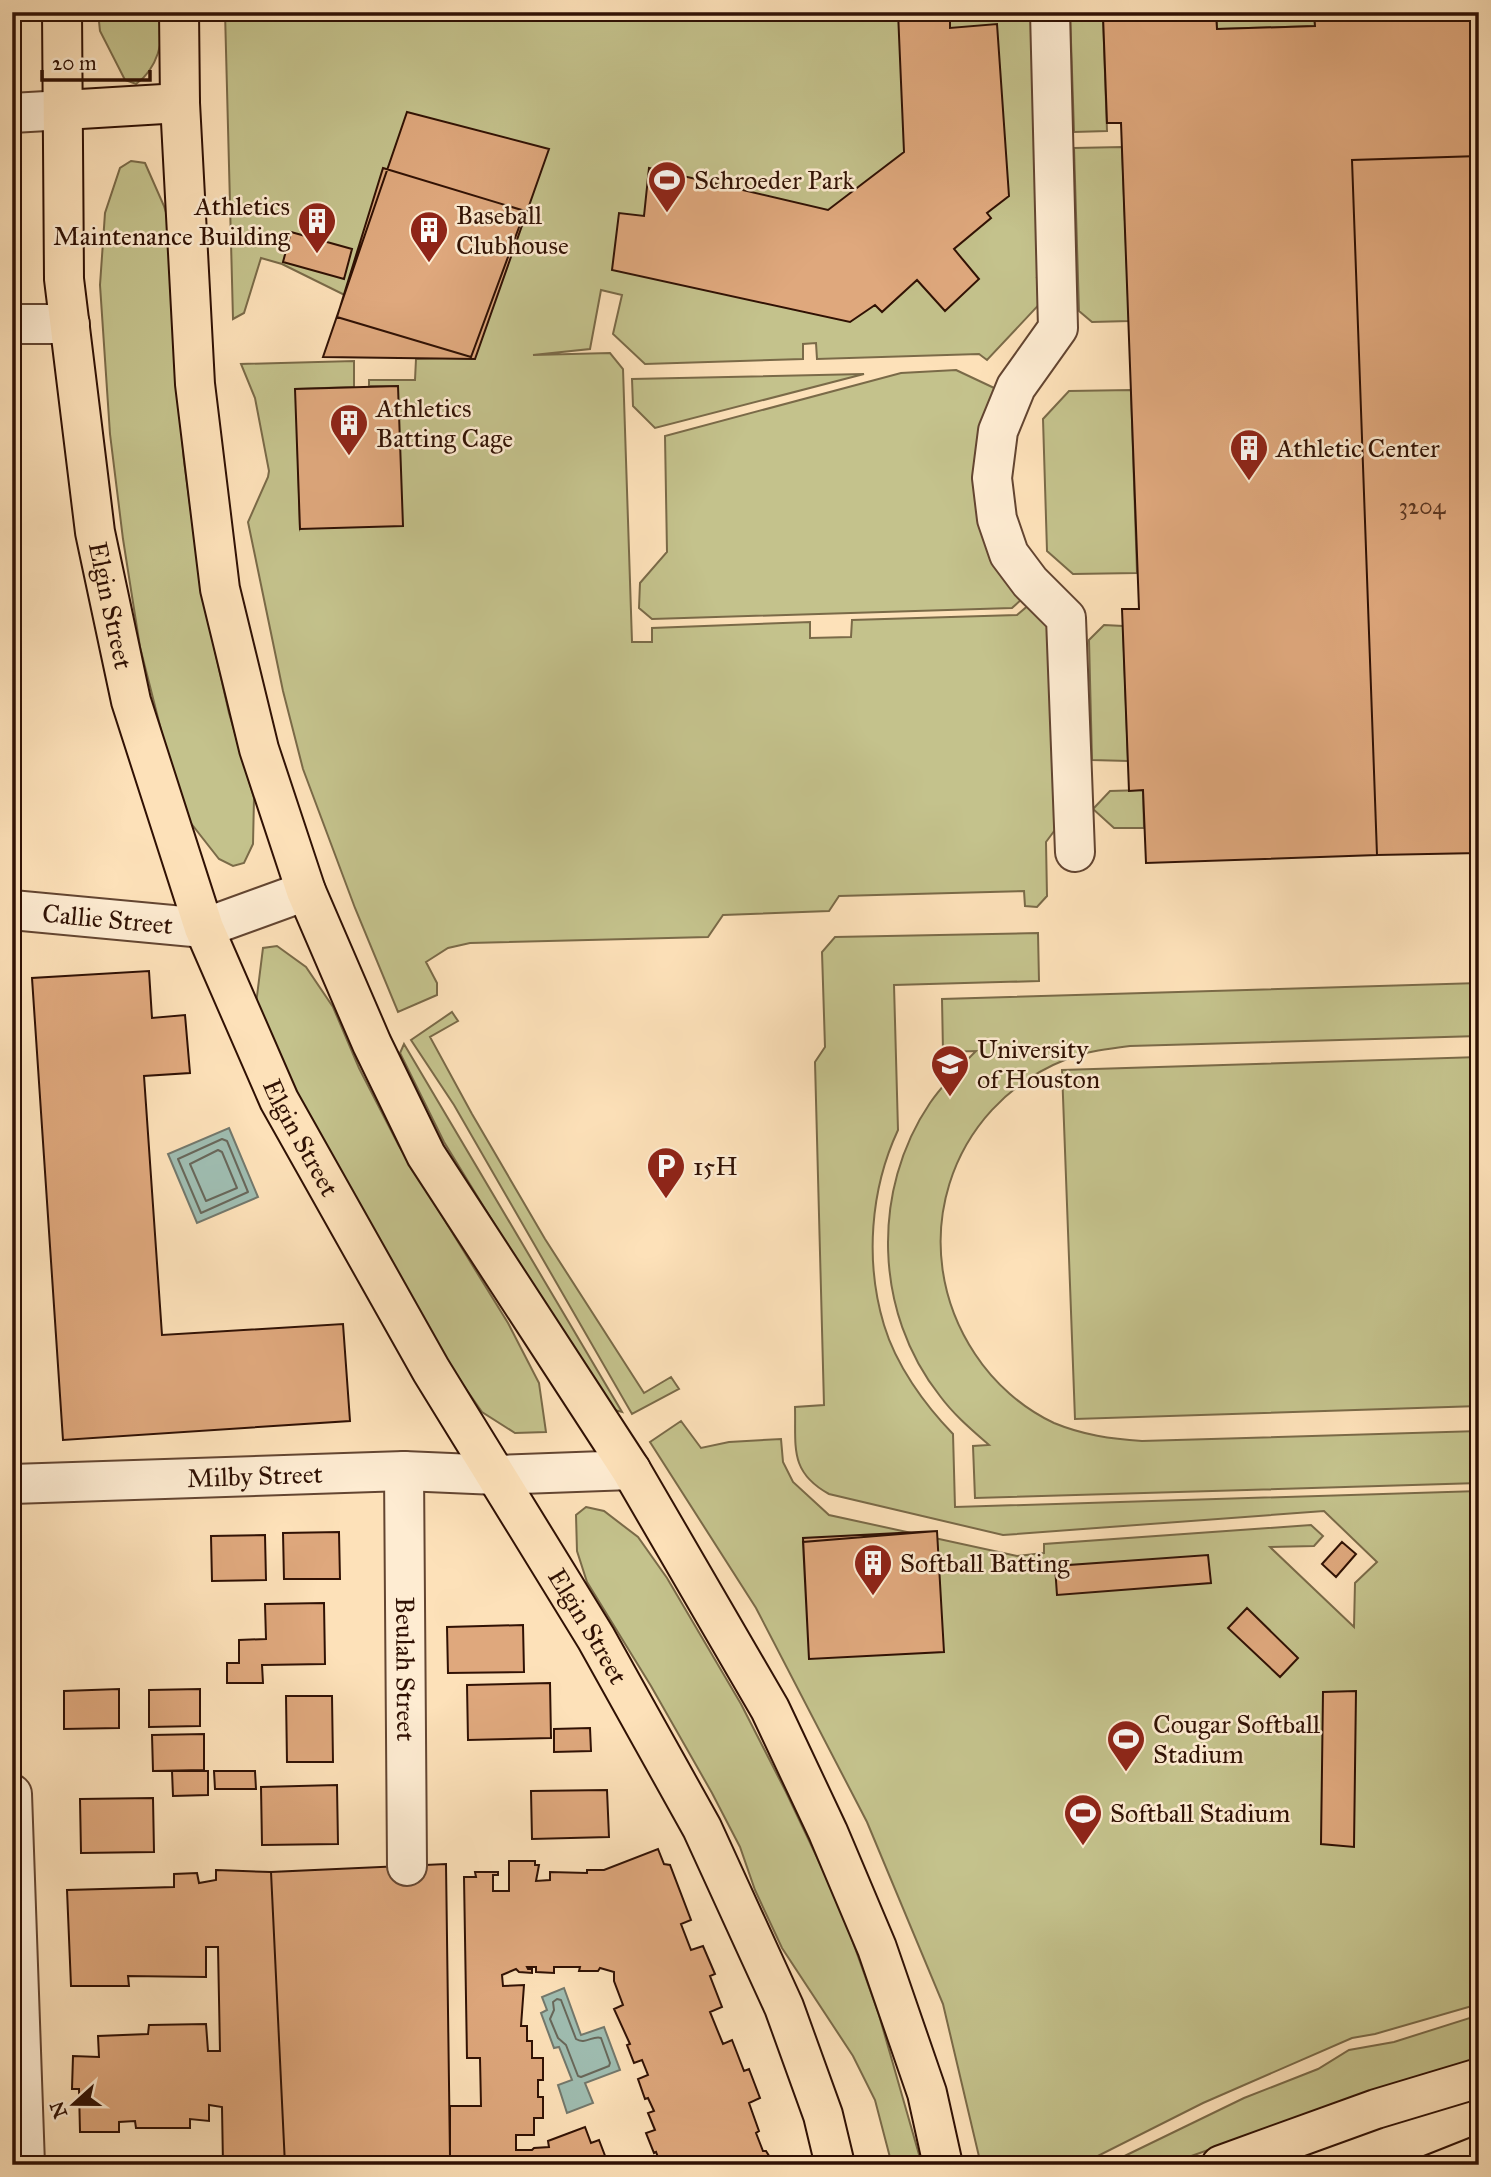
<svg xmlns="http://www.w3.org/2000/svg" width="1491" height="2177" font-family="'IM FELL Great Primer',serif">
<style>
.green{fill:#c4c28c;stroke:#7a6a48;stroke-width:2}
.water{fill:#9fbdb1;stroke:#73786c;stroke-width:2}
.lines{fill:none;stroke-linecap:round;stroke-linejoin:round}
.shore{stroke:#68675a;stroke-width:2}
.building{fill:#dfa87d;stroke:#301104;stroke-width:2}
.minor-casing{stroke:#634531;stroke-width:42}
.major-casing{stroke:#301104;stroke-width:42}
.minor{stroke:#feecd2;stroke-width:38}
.major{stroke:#fde1b9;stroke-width:38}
.tram{stroke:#301104;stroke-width:2}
.labels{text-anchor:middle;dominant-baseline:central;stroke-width:5;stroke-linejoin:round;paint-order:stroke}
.number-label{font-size:23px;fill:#5c3722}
.poi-label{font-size:26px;fill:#301104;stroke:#feecd2;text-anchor:start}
.street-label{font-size:26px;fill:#301104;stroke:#feecd2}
</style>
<rect width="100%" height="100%" fill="#fde1b9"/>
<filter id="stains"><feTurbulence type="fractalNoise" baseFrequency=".00286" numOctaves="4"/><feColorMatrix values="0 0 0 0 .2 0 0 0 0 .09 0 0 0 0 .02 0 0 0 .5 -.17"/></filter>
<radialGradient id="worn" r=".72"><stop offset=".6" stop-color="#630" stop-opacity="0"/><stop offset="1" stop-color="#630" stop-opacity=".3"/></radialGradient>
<path class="green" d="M98,12H165C162,39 160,67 136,84L125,80L100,31Z
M225,12H1043L1052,272L1037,278L1048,295L987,360L979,354L817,359L816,343L803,344V359L645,364L613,334L622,295L601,290L590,349L533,355L610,353L623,369L632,642H652V628L810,622V638L851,637L852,620L1017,615L1030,604L1048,624L1069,811L1046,842L1047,896L1037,907L1025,906L1024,891L839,896L829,911L723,915L708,937L470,943L448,948L426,962L437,983V995L398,1012L355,908L303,769L283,691L248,522L268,477L269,471L255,398L241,364L354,361V387L296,389L300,529L397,386H369V380H415L416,359L470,357L282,264L261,258L244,313L233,319Z
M1070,12H1205L1103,16L1107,131L1074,132Z
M1216,12H1314L1315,26L1217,29Z
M1122,147L1129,321L1092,322L1079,311L1074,148Z
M131,161L145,163L164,206L171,229L175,350L184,461L196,548L215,651L229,713L254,798L253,844L244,863L233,866L219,859L190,822L174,781L140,647L123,539L110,434L100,285L105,213L120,168Z
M956,370L1007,394L991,421L1022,599L1012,608L652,619L639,608L640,583L667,552L665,436L901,373Z
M864,374L655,428L633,406L632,379Z
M1131,390L1137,573L1073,574L1047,551L1043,419L1069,391Z
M1104,625L1123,626L1128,761L1092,760L1089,640Z
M1143,790L1144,828H1114L1093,809L1110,791Z
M1038,933L1039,981L894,985L898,1130C870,1190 865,1262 884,1325C896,1365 924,1404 953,1434L955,1507L1479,1491V2004L1375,2034L1352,2038L1203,2103L1080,2165H981L943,2004L867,1822L756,1608L650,1442L681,1421L701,1448L729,1442L781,1439L783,1462L793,1482L829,1515L1017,1556L1044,1553V1544L1311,1525L1323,1536L1314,1546L1270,1547L1354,1627L1355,1583L1377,1562L1324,1511L1003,1535L829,1494C789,1472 796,1447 795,1407L824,1405L815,1062L825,1047L822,952L835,937Z
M277,946L306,967L333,1007L359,1068L399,1146L508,1323L539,1383L546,1432L515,1433L482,1412L434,1343L344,1198L256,1004L263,948Z
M1479,983V1036L1130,1046C1109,1049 1087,1051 1067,1059C947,1106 904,1247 975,1354C994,1383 1022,1408 1054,1423C1083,1435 1111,1439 1142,1441L1479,1431V1483L975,1498L973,1446L989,1445C972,1430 954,1415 940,1396C874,1313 871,1190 930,1103C943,1084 960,1067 976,1051L943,1052L942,999Z
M452,1012L458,1021L430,1037L472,1114L545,1239L644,1393L671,1377L679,1389L632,1414L454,1105L411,1040Z
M404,1044L622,1412L607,1408L444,1142L400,1053Z
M1479,1057V1406L1075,1419L1062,1070Z
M586,1507L604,1511L638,1537L667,1578L741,1704L786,1792L840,1906L879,2015L922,2165H892L875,2100L853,2056L782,1948L755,1890L740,1847L712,1793L651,1686L587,1582L577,1551L576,1515Z
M1479,2015V2059L1363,2095L1166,2165H1106L1244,2098L1318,2069L1349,2050L1394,2042Z"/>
<path class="water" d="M229,1128L258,1197L197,1223L168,1154Z
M564,1988L581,2035L604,2027L620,2070L585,2083L593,2103L567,2113L558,2085L572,2080L559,2047L554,2048L541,2013L547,2010L542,1997Z"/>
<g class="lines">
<path class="shore" d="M222,1139L227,1141L248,1192L201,1213L178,1159Z
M218,1150L222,1152L237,1188L206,1201L190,1164Z
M557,1999L561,2000L576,2039C585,2045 593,2035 601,2038L610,2063L609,2066L581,2077L578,2076L566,2045L558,2038L550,2019L554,2010L553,2002Z"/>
</g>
<path class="building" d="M898,12H950V28L997,24L1009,196L987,213L991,218L954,249L979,279L945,311L917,280L882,312L875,305L850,322L612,270L619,213L644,216L649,168L828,210L904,152Z
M1216,12L1217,29L1315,26L1314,12H1375V21L1479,18V156L1352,160L1377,855L1146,863L1143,790L1129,791L1122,609H1139L1121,123H1107L1103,16Z
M407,112L549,149L475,359L323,357Z
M1479,156V853L1377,855L1352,160Z
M383,168L525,211L471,357L337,317Z
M291,232L352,249L344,279L283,262Z
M398,386L403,526L300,529L295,389Z
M149,971L152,1018L185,1015L190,1073L144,1076L162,1335L343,1324L350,1421L63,1440L32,978Z
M937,1531L944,1652L809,1659L803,1538Z
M937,1531L944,1652L809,1659L803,1542Z
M339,1532L340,1579H284L283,1533Z
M265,1535L266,1580L212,1581L211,1536Z
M1342,1542L1356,1554L1336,1577L1322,1564Z
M1208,1555L1211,1583L1057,1595L1055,1566Z
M324,1603L325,1664L262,1665L263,1683H227V1663H239V1640L266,1639L265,1604Z
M1247,1608L1298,1658L1280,1677L1228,1628Z
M523,1625L524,1672L448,1673L447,1627Z
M550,1683L551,1738L468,1740L467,1685Z
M119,1689V1728L64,1729V1691Z
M200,1689V1726L149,1727V1690Z
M1356,1691L1354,1847L1321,1844L1323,1692Z
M286,1696H332L333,1762H287Z
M590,1728L591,1751L554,1752V1729Z
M204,1734V1770L153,1771L152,1735Z
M172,1771H208V1795L173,1796Z
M214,1771H255L256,1789H215Z
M337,1785L338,1844L262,1845L261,1787Z
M607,1790L609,1837L532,1839L531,1791Z
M153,1798L154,1852L81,1853L80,1799Z
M658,1849L664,1864L670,1865L691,1920L681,1924L691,1950L703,1946L715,1974L710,1976L722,2007L710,2012L723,2044L732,2040L744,2071L749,2069L760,2098L749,2103L759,2131L756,2133L763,2151H766L771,2159L778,2160L779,2165H661L656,2152L654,2153L646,2133L655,2130L648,2113L654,2111L648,2098L645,2099L638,2079L648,2075L642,2060L634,2063L627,2045L630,2044L614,2009L623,2005L614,1981V1972L600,1968L598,1971H579L580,1967H554V1973L536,1972V1967H527L528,1969H532V1973L519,1972L516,1969L502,1975L503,1986L524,1985L521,2026H527V2041H532V2058H543V2080H538V2097H543V2118H534V2135H516V2150H532L534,2148L549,2147L548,2141L585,2127L591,2143L599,2140L607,2161L602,2163L603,2165H459V2157H450V2106H481L480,2058H467L464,1877H476L475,1872H498V1875H493V1891H509V1861H535V1865H539L536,1881L550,1880V1872L587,1873V1870H604Z
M446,1864L450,2157H459V2165H285L271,1872Z
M216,1870L271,1872L285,2165H223L222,2107L209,2105V2121L190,2119V2128H136L135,2121L119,2122V2132H80L79,2089H72L73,2056L99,2057L98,2036L148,2034L149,2025L206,2024L208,2051H220L218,1947H206V1977L128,1976L129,1986H71L67,1890L174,1887V1874L197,1873L199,1883L216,1880Z"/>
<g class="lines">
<defs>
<g id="minor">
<path d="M1050,12L1058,328L1016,387L998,431L992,478L997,519L1009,554L1030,582L1066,618L1075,852"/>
<path d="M12,113L64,110"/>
<path d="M12,324H70"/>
<path id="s1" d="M12,910L204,928L306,891"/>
<path id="s2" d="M404,1471L407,1866"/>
<path id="s3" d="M12,1484L404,1471L497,1475L631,1470"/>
<path d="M12,1794L25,2165"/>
</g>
<g id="major">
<path id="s4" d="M62,12L64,279L95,532L131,701L204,928L279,1100L431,1370L596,1638L702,1828L784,2007L823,2115L835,2165"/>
<path d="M179,12L180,103L195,384L220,589L259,749L306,891L372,1044L426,1155L631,1470L770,1709L828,1832L877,1948L927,2093L943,2165"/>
<path d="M64,110L180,103"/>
<path d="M1221,2165L1376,2109L1479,2078"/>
</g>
</defs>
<use href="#minor" class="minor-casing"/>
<use href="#major" class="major-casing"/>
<use href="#minor" class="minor"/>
<use href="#major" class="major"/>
<path class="tram" d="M1401,2165L1479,2134
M1464,2165L1479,2159"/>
</g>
<defs>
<symbol id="stadium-pin" viewBox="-11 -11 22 30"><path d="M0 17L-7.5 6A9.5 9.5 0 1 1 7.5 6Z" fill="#8f2418" stroke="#feecd2"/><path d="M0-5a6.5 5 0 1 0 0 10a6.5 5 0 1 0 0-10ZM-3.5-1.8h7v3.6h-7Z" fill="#fff"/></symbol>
<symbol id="building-pin" viewBox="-11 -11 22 30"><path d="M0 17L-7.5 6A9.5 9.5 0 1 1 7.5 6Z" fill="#8f2418" stroke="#feecd2"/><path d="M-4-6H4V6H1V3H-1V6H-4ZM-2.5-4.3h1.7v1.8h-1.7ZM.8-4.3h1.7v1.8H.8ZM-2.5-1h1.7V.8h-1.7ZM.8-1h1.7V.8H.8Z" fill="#fff"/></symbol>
<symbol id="university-pin" viewBox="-11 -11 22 30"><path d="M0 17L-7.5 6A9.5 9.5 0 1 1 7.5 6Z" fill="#8f2418" stroke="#feecd2"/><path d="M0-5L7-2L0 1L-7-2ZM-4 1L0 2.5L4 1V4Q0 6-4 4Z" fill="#fff"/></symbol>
<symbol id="parking-pin" viewBox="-11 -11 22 30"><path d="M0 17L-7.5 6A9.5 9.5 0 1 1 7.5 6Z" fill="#8f2418" stroke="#feecd2"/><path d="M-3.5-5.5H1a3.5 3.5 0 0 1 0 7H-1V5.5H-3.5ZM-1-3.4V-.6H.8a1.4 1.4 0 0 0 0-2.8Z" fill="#fff"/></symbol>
</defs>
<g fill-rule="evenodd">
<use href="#stadium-pin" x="645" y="158" width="44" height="60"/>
<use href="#building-pin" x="295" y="199" width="44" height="60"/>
<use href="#building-pin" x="407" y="208" width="44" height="60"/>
<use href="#building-pin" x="327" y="401" width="44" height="60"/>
<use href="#building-pin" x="1227" y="426" width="44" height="60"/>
<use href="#university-pin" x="928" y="1042" width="44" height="60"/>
<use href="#parking-pin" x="644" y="1144" width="44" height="60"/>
<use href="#building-pin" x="851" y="1541" width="44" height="60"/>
<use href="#stadium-pin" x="1104" y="1717" width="44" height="60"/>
<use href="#stadium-pin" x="1061" y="1791" width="44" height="60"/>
</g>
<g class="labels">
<g class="number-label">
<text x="1422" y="506">3204</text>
</g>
<g class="poi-label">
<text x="694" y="180">Schroeder Park</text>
<text x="290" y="206" text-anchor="end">Athletics<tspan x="290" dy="30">Maintenance Building</tspan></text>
<text x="456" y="215">Baseball<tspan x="456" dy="30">Clubhouse</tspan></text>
<text x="376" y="408">Athletics<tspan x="376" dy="30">Batting Cage</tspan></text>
<text x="1276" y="448">Athletic Center</text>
<text x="977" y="1049">University<tspan x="977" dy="30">of Houston</tspan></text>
<text x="693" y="1166">15H</text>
<text x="900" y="1563">Softball Batting</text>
<text x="1153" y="1724">Cougar Softball<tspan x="1153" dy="30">Stadium</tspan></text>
<text x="1110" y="1813">Softball Stadium</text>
</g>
<g class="street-label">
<text stroke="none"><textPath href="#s4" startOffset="597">Elgin Street</textPath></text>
<text stroke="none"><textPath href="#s1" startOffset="96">Callie Street</textPath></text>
<text stroke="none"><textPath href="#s4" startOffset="1164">Elgin Street</textPath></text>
<text stroke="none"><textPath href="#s3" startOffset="243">Milby Street</textPath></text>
<text stroke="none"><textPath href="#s4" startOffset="1731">Elgin Street</textPath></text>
<text stroke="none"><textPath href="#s2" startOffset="198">Beulah Street</textPath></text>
</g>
</g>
<rect width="1491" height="2177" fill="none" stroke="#fde1b9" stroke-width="42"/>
<rect x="14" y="14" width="1463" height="2149" fill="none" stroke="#301104" stroke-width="3.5"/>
<rect x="21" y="21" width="1449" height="2135" fill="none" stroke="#301104" stroke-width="2"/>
<g transform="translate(74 2104) rotate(249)" stroke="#feecd2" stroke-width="5" paint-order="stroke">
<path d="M0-5L12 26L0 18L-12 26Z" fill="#301104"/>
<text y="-10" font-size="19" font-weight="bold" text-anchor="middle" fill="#301104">N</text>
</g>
<path d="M42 70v10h108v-10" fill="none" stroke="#301104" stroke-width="3.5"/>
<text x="52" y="70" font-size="21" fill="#301104" stroke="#feecd2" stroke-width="5" paint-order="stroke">20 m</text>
<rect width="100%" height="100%" filter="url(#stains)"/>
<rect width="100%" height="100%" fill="url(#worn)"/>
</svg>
